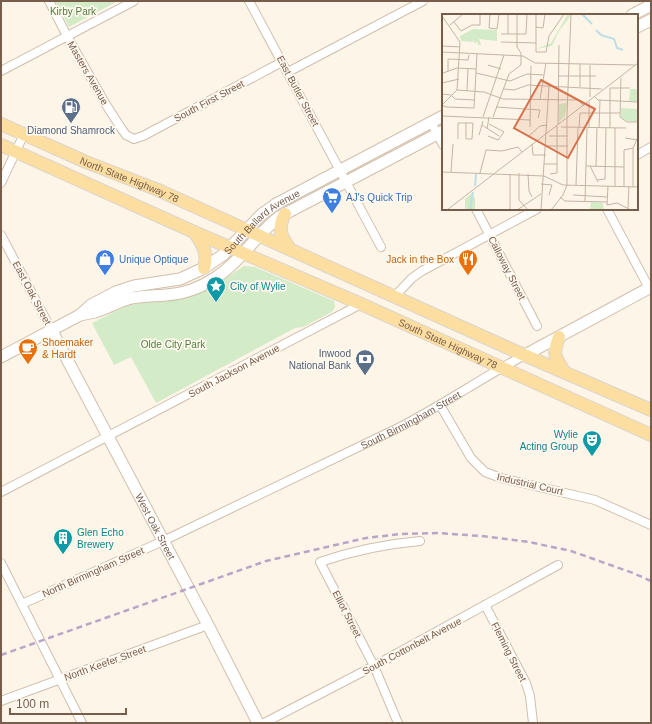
<svg xmlns="http://www.w3.org/2000/svg" width="652" height="724" font-family="Arial,sans-serif">
<style>
.green{fill:#d3ebc6}
.lines{fill:none;stroke-linecap:round;stroke-linejoin:round}
.street-casing{stroke:#cfbead;stroke-width:10}
.secondary-casing{stroke:#d2bfab;stroke-width:13}
.primary-casing{stroke:#dcd5d0;stroke-width:14}
.street{stroke:#fff;stroke-width:8}
.secondary{stroke:#fff;stroke-width:11}
.primary{stroke:#fcdea0;stroke-width:12}
.rail{stroke:#b9a5c8;stroke-width:2.5;stroke-dasharray:6 4;stroke-linecap:butt}
.labels{text-anchor:middle;dominant-baseline:central;stroke-width:3.5;stroke-linejoin:round;paint-order:stroke}
.park-label{font-size:10px;fill:#527e42;stroke:#fff9ef}
.street-label{font-size:10px;fill:#785d4b;stroke:#fff9ef}
.service-label{font-size:10px;fill:#4e5e75;stroke:#fff9ef}
.shop-label{font-size:10px;fill:#366cbe;stroke:#fff9ef;text-anchor:start}
.food-label{font-size:10px;fill:#c56008;stroke:#fff9ef;text-anchor:end}
.culture-label{font-size:10px;fill:#0d838f;stroke:#fff9ef;text-anchor:start}
.inset-river{fill:none;stroke:#bcdfe7;stroke-width:2}
.inset-road{fill:none;stroke:#c4b4a4;stroke-width:1}
.view{fill:#d7724c;fill-opacity:0.15;stroke:#d7724c;stroke-width:2}
.inset-edge{fill:none;stroke:#785d4b;stroke-width:2}
</style>
<rect width="100%" height="100%" fill="#fdf6e8"/>
<path class="green" d="M55,1H118L69,27Z
M244,266L255,267L334,301C336,306 335,310 330,313L303,327L295,328L156,403L131,357L114,365L92,323L126,306L147,302L171,301L201,293L222,281Z"/>
<g class="lines">
<defs>
<g id="street">
<path d="M49,1L67,36L105,103L121,128L126,135L134,139L143,136L282,62"/>
<path d="M249,1L381,247"/>
<path d="M1,71L134,1"/>
<path d="M288,72L423,1"/>
<path d="M431,122L443,145"/>
<path d="M637,155L651,147"/>
<path d="M1,183L24,134"/>
<path d="M476,209L537,326"/>
<path d="M607,209L649,288"/>
<path d="M1,235L52,331"/>
<path d="M394,297L412,278L422,271L537,209"/>
<path d="M440,405L471,458L485,472L501,478L595,500L651,525"/>
<path d="M1,492L361,304"/>
<path d="M1,563L82,723"/>
<path id="s1" d="M22,604L163,541L396,429C440,407 481,378 525,355"/>
<path d="M485,605L526,683L530,696L533,723"/>
<path d="M1,701L208,625"/>
<path d="M264,723L374,666L558,565"/>
<path d="M398,723L374,666L320,562C352,551 386,544 420,541"/>
</g>
<g id="secondary">
<path d="M632,15L651,5"/>
<path d="M637,27L651,20"/>
<path d="M80,315C85,314 90,313 95,312C108,308 119,301 132,298C143,296 155,296 166,295C183,294 200,288 215,278C240,262 255,236 279,217L443,131"/>
<path id="s2" d="M52,331L208,625L258,723"/>
<path d="M525,355L651,287"/>
<path id="s3" d="M1,357L80,315L91,305L116,292L134,286L180,279L204,268L223,255L261,215L276,204L443,116"/>
</g>
<g id="primary">
<path id="s4" d="M1,124L86,162L158,190L515,351L651,410"/>
<path id="s5" d="M1,145L194,232L361,304L651,435"/>
<path d="M285,214C277,228 281,237 290,249"/>
<path d="M194,232C203,244 208,254 204,268"/>
<path d="M559,337C552,356 555,356 565,373"/>
</g>
</defs>
<use href="#street" class="street-casing"/>
<use href="#secondary" class="secondary-casing"/>
<use href="#primary" class="primary-casing"/>
<use href="#street" class="street"/>
<use href="#secondary" class="secondary"/>
<use href="#primary" class="primary"/>
<path class="rail" d="M1,655L266,561L366,538L401,534L437,533L481,536L529,542L571,551L633,573L651,581"/>
</g>
<defs>
<symbol id="fuel-pin" viewBox="-11 -11 22 30"><path d="M0 17L-7.5 6A9.5 9.5 0 1 1 7.5 6Z" fill="#5c6f8a" stroke="#fff9ef"/><path d="M-5.5-6h7V0h2V4h1.3V-2.5L3-4.5l.8-.8L6-3V5H2.5V1h-1V6h-7ZM-4.2-4.7v3.2H.2V-4.7Z" fill="#fff"/></symbol>
<symbol id="supermarket-pin" viewBox="-11 -11 22 30"><path d="M0 17L-7.5 6A9.5 9.5 0 1 1 7.5 6Z" fill="#3f7fe0" stroke="#fff9ef"/><path d="M-6-5.5h2.5l.6 2H6L4.5 2H-2.5L-4.4-4H-6ZM-1.5 3.2a1.3 1.3 0 1 0 .1 0ZM3 3.2a1.3 1.3 0 1 0 .1 0Z" fill="#fff"/></symbol>
<symbol id="shop-pin" viewBox="-11 -11 22 30"><path d="M0 17L-7.5 6A9.5 9.5 0 1 1 7.5 6Z" fill="#3f7fe0" stroke="#fff9ef"/><path d="M-5-2.5h2.3a2.7 3.5 0 0 1 5.4 0H5L5.5 6h-11ZM-1.5-2.5h3a1.5 2.3 0 0 0-3 0Z" fill="#fff"/></symbol>
<symbol id="restaurant-pin" viewBox="-11 -11 22 30"><path d="M0 17L-7.5 6A9.5 9.5 0 1 1 7.5 6Z" fill="#e8710a" stroke="#fff9ef"/><path d="M-5-6h1v4h1v-4h1v4h1v-4h1v5L-1.5 .5V6h-2V.5L-5-1ZM5-6V6H3V1.5H1.5Q1.5-4 5-6Z" fill="#fff"/></symbol>
<symbol id="sight-pin" viewBox="-11 -11 22 30"><path d="M0 17L-7.5 6A9.5 9.5 0 1 1 7.5 6Z" fill="#0f9aa8" stroke="#fff9ef"/><path d="M0-6L1.8-2.2L6-1.7L2.9 1.2L3.7 5.4L0 3.3L-3.7 5.4L-2.9 1.2L-6-1.7L-1.8-2.2Z" fill="#fff"/></symbol>
<symbol id="cafe-pin" viewBox="-11 -11 22 30"><path d="M0 17L-7.5 6A9.5 9.5 0 1 1 7.5 6Z" fill="#e8710a" stroke="#fff9ef"/><path d="M-5.5-4.5H6V0H3Q3 3.5 0 3.5H-2.5Q-5.5 3.5-5.5 0ZM3-3.2v2h1.7v-2ZM-6 4.5H4V6H-6Z" fill="#fff"/></symbol>
<symbol id="bank-pin" viewBox="-11 -11 22 30"><path d="M0 17L-7.5 6A9.5 9.5 0 1 1 7.5 6Z" fill="#5c6f8a" stroke="#fff9ef"/><path d="M-6-4H6V4H-6ZM0-2.3a2.3 2.3 0 1 0 0 4.6a2.3 2.3 0 1 0 0-4.6Z" fill="#fff"/></symbol>
<symbol id="theatre-pin" viewBox="-11 -11 22 30"><path d="M0 17L-7.5 6A9.5 9.5 0 1 1 7.5 6Z" fill="#0f9aa8" stroke="#fff9ef"/><path d="M-5-5.5Q0-4 5-5.5V0Q5 5 0 6Q-5 5-5 0ZM-3.3-2.5H-1v1.5H-3.3ZM1-2.5H3.3v1.5H1ZM-2.8 1Q0 5.5 2.8 1Z" fill="#fff"/></symbol>
<symbol id="building-pin" viewBox="-11 -11 22 30"><path d="M0 17L-7.5 6A9.5 9.5 0 1 1 7.5 6Z" fill="#0f9aa8" stroke="#fff9ef"/><path d="M-4-6H4V6H1V3H-1V6H-4ZM-2.5-4.3h1.7v1.8h-1.7ZM.8-4.3h1.7v1.8H.8ZM-2.5-1h1.7V.8h-1.7ZM.8-1h1.7V.8H.8Z" fill="#fff"/></symbol>
</defs>
<g fill-rule="evenodd">
<use href="#fuel-pin" x="60" y="96" width="22" height="30"/>
<use href="#supermarket-pin" x="321" y="186" width="22" height="30"/>
<use href="#shop-pin" x="94" y="248" width="22" height="30"/>
<use href="#restaurant-pin" x="457" y="248" width="22" height="30"/>
<use href="#sight-pin" x="205" y="275" width="22" height="30"/>
<use href="#cafe-pin" x="17" y="337" width="22" height="30"/>
<use href="#bank-pin" x="354" y="348" width="22" height="30"/>
<use href="#theatre-pin" x="581" y="429" width="22" height="30"/>
<use href="#building-pin" x="52" y="527" width="22" height="30"/>
</g>
<g class="labels">
<g class="park-label">
<text x="73" y="11">Kirby Park</text>
<text x="173" y="344">Olde City Park</text>
</g>
<g class="street-label">
<text transform="translate(88 73) rotate(60)">Masters Avenue</text>
<text transform="translate(298 91) rotate(62)">East Butler Street</text>
<text transform="translate(209 101) rotate(-28)">South First Street</text>
<text stroke="none"><textPath href="#s4" startOffset="140">North State Highway 78</textPath></text>
<text stroke="none"><textPath href="#s3" startOffset="299">South Ballard Avenue</textPath></text>
<text transform="translate(507 268) rotate(63)">Calloway Street</text>
<text transform="translate(32 293) rotate(62)">East Oak Street</text>
<text stroke="none"><textPath href="#s5" startOffset="489">South State Highway 78</textPath></text>
<text transform="translate(234 371) rotate(-28)">South Jackson Avenue</text>
<text stroke="none"><textPath href="#s1" startOffset="430">South Birmingham Street</textPath></text>
<text transform="translate(530 484) rotate(13)">Industrial Court</text>
<text stroke="none"><textPath href="#s2" startOffset="221">West Oak Street</textPath></text>
<text transform="translate(93 572) rotate(-24)">North Birmingham Street</text>
<text transform="translate(347 614) rotate(63)">Elliot Street</text>
<text transform="translate(412 646) rotate(-28)">South Cottonbelt Avenue</text>
<text transform="translate(509 652) rotate(63)">Fleming Street</text>
<text transform="translate(105 663) rotate(-20)">North Keefer Street</text>
</g>
<g class="service-label">
<text x="71" y="130">Diamond Shamrock</text>
<text x="351" y="353" text-anchor="end">Inwood<tspan x="351" dy="12">National Bank</tspan></text>
</g>
<g class="shop-label">
<text x="346" y="197">AJ's Quick Trip</text>
<text x="119" y="259">Unique Optique</text>
</g>
<g class="food-label">
<text x="454" y="259">Jack in the Box</text>
<text x="42" y="342" text-anchor="start">Shoemaker<tspan x="42" dy="12">&amp; Hardt</tspan></text>
</g>
<g class="culture-label">
<text x="230" y="286">City of Wylie</text>
<text x="578" y="434" text-anchor="end">Wylie<tspan x="578" dy="12">Acting Group</tspan></text>
<text x="77" y="532">Glen Echo<tspan x="77" dy="12">Brewery</tspan></text>
</g>
</g>
<g transform="translate(442 14)">
<rect width="196" height="196" fill="#fdf6e8"/>
<path d="M126,0L128,3L117,17L110,32L94,35L109,29ZM31,15L55,16V27L37,25L39,31H36V28L32,29V25L31,28L19,27L18,22ZM188,75H196V87H187ZM125,89L123,102L117,108V90ZM179,94L196,95V108L185,107L179,103ZM30,179L33,185V196H23V185ZM149,188L161,189L162,196H148Z" fill="#d3ebc6"/>
<path class="inset-river" d="M140,0L150,10M154,16L159,21L172,25L175,34L181,36M33,172L34,160M28,196L31,178"/>
<path class="inset-road" d="M48,0L47,14L55,15L57,0M94,0V38H104L107,22L122,0M0,2L18,28L15,76L0,91M12,8L19,17L30,11H38V0M8,11L21,0M94,13L101,14L103,0M59,20H84L85,0M66,20V0M59,28L94,29M0,32L18,33M0,38L81,42L93,49L193,51M46,51L59,55M6,57V45L26,46L27,41M1,59L15,54L34,55M34,59L68,67L85,60L102,61M116,62H154M179,64L178,103L185,108H196M0,69L17,65M138,73V50M61,75L72,76L86,71L160,75M15,76L42,78L61,85L136,86L142,92M25,77L26,54M0,80L9,81L13,85L33,86M152,82L156,86L196,88M148,83V51M98,85L104,49M147,88V114M0,91L4,93L32,94L35,40M54,93L98,96L96,104M0,102L88,106M41,103L62,41M51,103L67,60L79,51V39L75,33V0M116,110L117,31M40,111L57,122M88,113L89,52M119,113L184,114M137,114L138,99H178M157,114L158,86M168,114V74H188M45,115L47,103M37,121L41,107M46,122L56,126L62,118L47,110M87,122L98,112L105,111M107,122H126M183,124L196,126M16,125V109H31L30,125H24V109M90,130L91,141H104M105,132H126M102,150H115M144,152L182,153M148,152L156,168M154,152L155,114M0,158L102,162L121,171L196,173M9,158L11,130M38,159L44,136L60,137L76,133L80,138M77,159V186L86,196M68,160V196M86,160L87,177L90,183M108,160L115,159V112M155,166L163,165L164,114M99,170L110,171L107,181M134,171L136,114M166,172L165,191L175,189L189,196M173,173V114M182,173V136L191,134M191,173V134L196,123M131,181L166,183M118,183L123,187L165,188M143,187L145,114M186,194L187,172M5,196L196,49M75,196L99,180M99,196L107,72M109,196L121,181L125,171V99L129,0"/>
<path class="view" d="M99,66L153,95L126,144L72,114Z"/>
<rect width="196" height="196" class="inset-edge"/>
</g>
<rect width="652" height="724" fill="none" stroke="#785d4b" stroke-width="4"/>
<path d="M10 708v6h116v-6" fill="none" stroke="#785d4b" stroke-width="2"/>
<text x="16" y="708" font-size="12" fill="#785d4b" stroke="#fff9ef" stroke-width="3" paint-order="stroke">100 m</text>
</svg>
